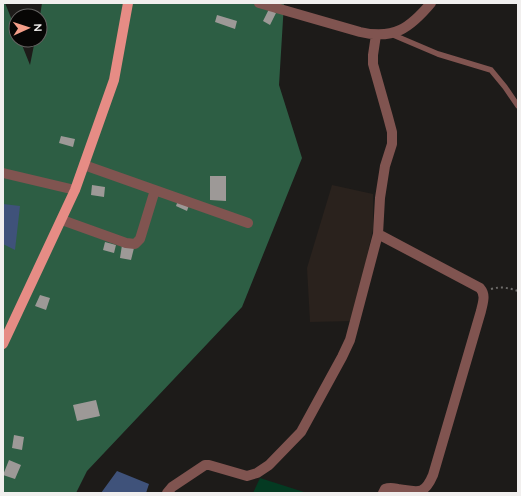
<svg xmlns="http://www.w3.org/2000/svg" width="521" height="496" font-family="Quicksand,sans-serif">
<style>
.built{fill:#2a221d}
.green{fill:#043a22}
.forest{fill:#2d5e44}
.water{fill:#3f527a}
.building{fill:#9d9997}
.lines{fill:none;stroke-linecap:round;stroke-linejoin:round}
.path{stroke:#6f6d6b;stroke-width:2;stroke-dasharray:2 3;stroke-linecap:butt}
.lane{stroke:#805450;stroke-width:5.5}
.street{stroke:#805450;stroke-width:10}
.primary{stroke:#e68c85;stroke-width:10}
</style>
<rect width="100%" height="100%" fill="#1d1b19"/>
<path class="built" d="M332,185L373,194V229L353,321L310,322L307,268Z"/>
<path class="green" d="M260,478L307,493H253Z"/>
<path class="forest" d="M3,3H5L16,30V40H20L30,65L35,40H40V16L42,3H284L279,85L302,158L242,307L87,471L76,493H3Z"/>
<path class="water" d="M3,204L20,206L15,250L3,244Z
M117,471L149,484L146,493H101Z"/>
<path class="building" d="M269,9L276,13L270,25L263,21Z
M217,15L237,21L235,29L215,22Z
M61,136L75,139L73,147L59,143Z
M210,176H226V201L210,200Z
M92,185L105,187L104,197L91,195Z
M178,200L189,205L187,211L176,206Z
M105,242L116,245L114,253L103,250Z
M122,245L134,248L131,260L120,258Z
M40,295L50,298L46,310L35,306Z
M96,400L100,416L77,421L73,405Z
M14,435L24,437L22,450L12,448Z
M9,460L21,465L15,479L3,475Z"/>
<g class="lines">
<path class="path" d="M491,289C501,286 509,288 518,291"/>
<path class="lane" d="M391,34L438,54L491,70L505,87L518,106"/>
<path class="street" d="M259,3L360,32C394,40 410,28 431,3
M84,165L248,223
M3,173L75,190
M62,220L126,243L135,244L140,239L155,190
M378,234L480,288C486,295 483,302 481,311L433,475C424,496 418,492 398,489C393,488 390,487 385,489L383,493
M167,493L172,487L205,465H209L247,476L257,473L269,465L301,432L342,357L350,340L378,234L380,198L385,166L392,144V132L388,117L373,64V55L376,35"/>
<path class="primary" d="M3,344L75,190L114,80L128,3"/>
</g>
<rect width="521" height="496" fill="none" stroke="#f1efee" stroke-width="8"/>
<g transform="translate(28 28) rotate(87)"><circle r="19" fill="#070605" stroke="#656362"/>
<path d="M0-3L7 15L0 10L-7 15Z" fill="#f49e89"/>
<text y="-6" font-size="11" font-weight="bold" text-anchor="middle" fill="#f1efee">N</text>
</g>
</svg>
